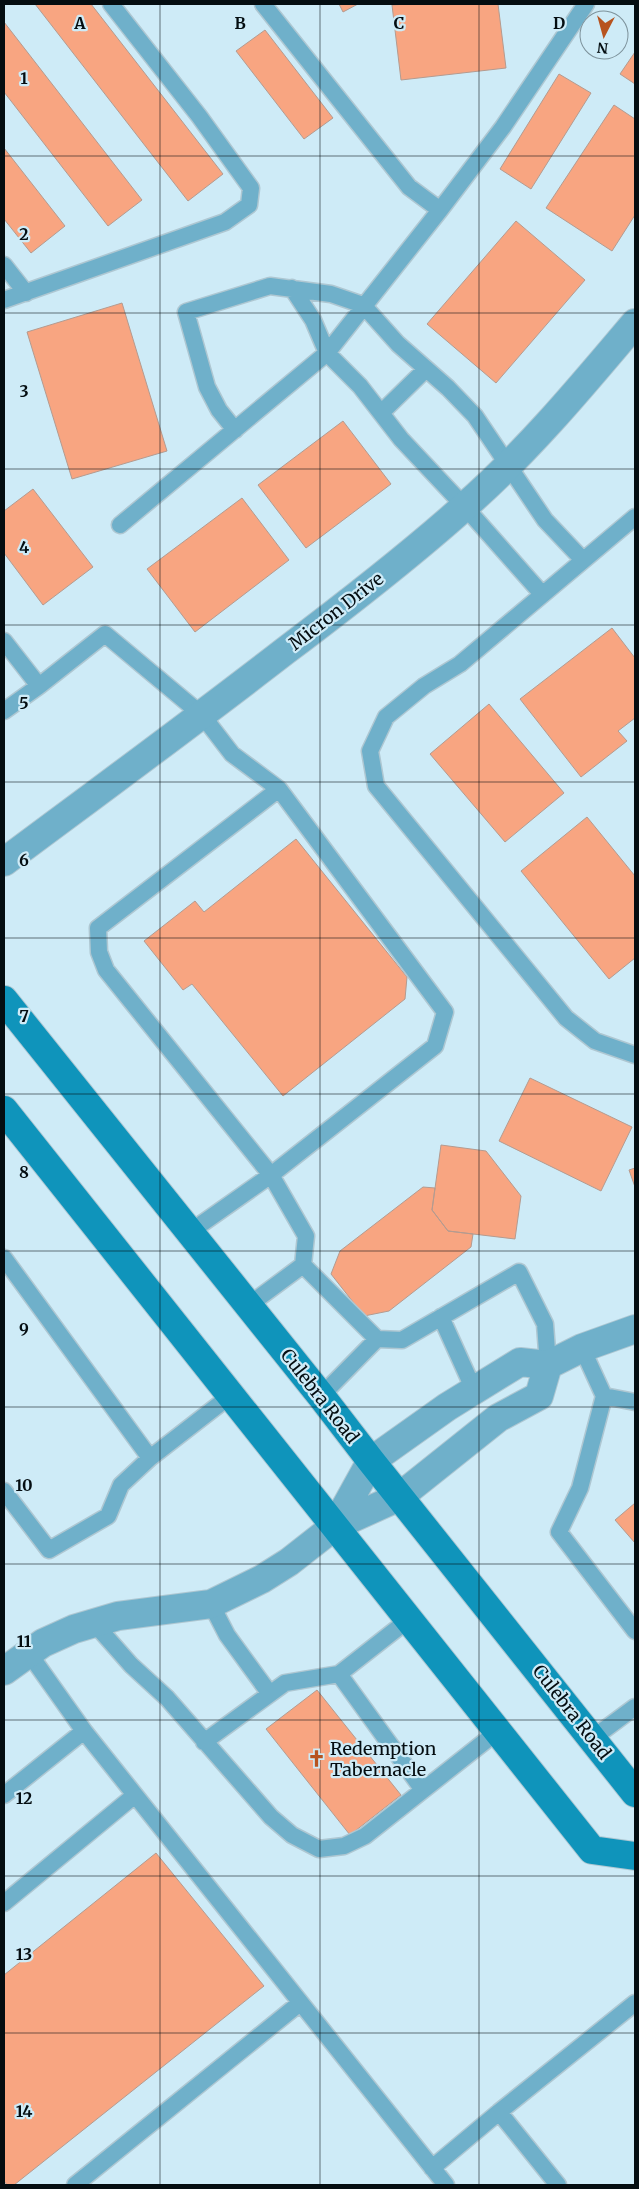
<svg xmlns="http://www.w3.org/2000/svg" width="639" height="2189" font-family="Merriweather,serif">
<style>
.building{fill:#f8a581;stroke:#b49b90}
.lines{fill:none;stroke-linecap:round;stroke-linejoin:round}
.service-casing{stroke:#aec7d2;stroke-width:19}
.minor-casing{stroke:#aec7d2;stroke-width:30}
.tertiary-casing{stroke:#aec7d2;stroke-width:30}
.secondary-casing{stroke:#aec7d2;stroke-width:30}
.service{stroke:#6fb0ca;stroke-width:16}
.minor{stroke:#6fb0ca;stroke-width:28}
.tertiary{stroke:#6fb0ca;stroke-width:28}
.secondary{stroke:#0f94bb;stroke-width:28}
.grid{fill:none;stroke:#040d11;stroke-width:1;stroke-opacity:0.55}
.labels{text-anchor:middle;dominant-baseline:central;stroke-width:4.5;stroke-linejoin:round;paint-order:stroke}
.street-label{font-size:18px;fill:#040d11;stroke:#ceebf7}
.poi-label{font-size:18px;fill:#040d11;stroke:#ceebf7;text-anchor:start}
.grid-label{font-size:16px;text-anchor:middle;font-weight:bold;fill:#040d11;stroke:#ceebf7;stroke-width:4.5;stroke-linejoin:round;paint-order:stroke}
</style>
<rect width="100%" height="100%" fill="#ceebf7"/>
<path class="building" d="M35,4H91L223,174L188,201Z
M339,4H358L343,12Z
M407,4H498L506,68L401,80L392,5Z
M4,22L142,200L108,226L4,92Z
M265,30L333,118L304,139L236,51Z
M635,52V84L620,74Z
M559,74L591,93L531,189L500,169Z
M614,105L635,119V215L612,251L546,208Z
M4,148L65,226L31,253L4,219Z
M516,221L585,280L496,383L427,324Z
M122,303L167,451L72,479L27,332Z
M343,421L391,484L306,548L258,485Z
M33,489L93,567L43,605L4,553V511Z
M242,498L289,560L195,632L147,569Z
M612,628L635,658V718L618,731L627,741L581,777L520,699Z
M489,704L564,793L505,842L430,754Z
M587,817L635,876V958L609,979L521,871Z
M296,839L407,977L405,999L283,1096L192,984L183,990L144,941L195,901L204,912Z
M530,1078L632,1127L601,1191L499,1141Z
M441,1145L486,1151L521,1196L515,1239L448,1231L432,1210Z
M635,1168V1187L629,1170Z
M423,1187L435,1188L432,1210L448,1231L473,1234L471,1247L389,1311L364,1316L331,1274L340,1251Z
M635,1503V1543L615,1520Z
M317,1690L401,1795L350,1835L266,1729Z
M156,1853L264,1986L14,2185H7L4,2181V1975Z"/>
<g class="lines">
<defs>
<path id="service" d="M263,4L409,187L440,210
M4,265L26,293
M292,288L313,320L327,353L360,386L401,439L465,507L542,594
M4,300L225,222L249,205L251,188L199,116L111,4
M381,413L426,369
M235,430L219,410L207,387L186,312L270,286L331,294L363,305L398,344L448,388L475,416L545,520L583,560
M635,517L460,664L424,686L386,717L370,751L376,786L566,1018L595,1041L635,1055
M120,525L327,353L440,210L503,127L586,4
M4,641L39,686L105,634L202,715L232,754L279,789L445,1012L435,1046L271,1175L190,1232
M4,711L39,686
M4,1258L150,1458
M303,1265L377,1339L402,1340L519,1272L545,1324L548,1365
M249,1305L303,1265L306,1236L271,1175L106,970L99,952L98,928L279,789
M441,1317L474,1390
M582,1348L604,1396L635,1402
M321,1396L377,1339
M604,1396L580,1488L559,1532L635,1631
M4,1491L49,1550L108,1516L121,1485L150,1458L230,1396
M211,1604L227,1635L270,1694
M94,1623L131,1665L167,1698L271,1817L292,1835L319,1849L344,1846L365,1836L498,1731
M339,1674L423,1790
M84,1731L446,2185
M593,1738L635,1707
M204,1742L285,1683L339,1674L408,1620
M4,1795L84,1731L28,1652
M4,1903L135,1795
M432,2168L499,2112
M75,2185L300,2003
M558,2185L499,2112L635,2003"/>
<path id="minor" d="M4,1671L43,1643L74,1629L118,1616L211,1604L262,1579L289,1562L335,1526"/>
<path id="tertiary" d="M4,862C98,792 192,723 285,651C346,605 407,558 464,507C527,452 581,387 635,323
M335,1526L371,1461L447,1407L520,1362L548,1365L582,1348L635,1329
M335,1526L399,1497L498,1418L539,1396L548,1365"/>
<path id="secondary" d="M4,1000L321,1396L371,1461L635,1793
M4,1110L592,1850L635,1856"/>
</defs>
<use href="#service" class="service-casing"/>
<use href="#minor" class="minor-casing"/>
<use href="#tertiary" class="tertiary-casing"/>
<use href="#secondary" class="secondary-casing"/>
<use href="#service" class="service"/>
<use href="#minor" class="minor"/>
<use href="#tertiary" class="tertiary"/>
<use href="#secondary" class="secondary"/>
</g>
<path class="grid" d="M160,4V2185M320,4V2185M479,4V2185M4,156H635M4,313H635M4,469H635M4,625H635M4,782H635M4,938H635M4,1094H635M4,1251H635M4,1407H635M4,1564H635M4,1720H635M4,1876H635M4,2033H635"/>
<defs>
<symbol id="church-bare" viewBox="-9 -9 18 18"><path d="M-1.2-6h2.4v3.5h3.3v2.4h-3.3V6h-2.4V-.1h-3.3v-2.4h3.3Z" fill="#b7531f" stroke="#ceebf7" stroke-width="2.5" paint-order="stroke"/></symbol>
</defs>
<g fill-rule="evenodd">
<use href="#church-bare" x="304" y="1746" width="25" height="25"/>
</g>
<g class="labels">
<g class="street-label">
<text transform="translate(336 611) rotate(-38)">Micron Drive</text>
<text transform="translate(320 1396) rotate(52)">Culebra Road</text>
<text transform="translate(572 1712) rotate(52)">Culebra Road</text>
</g>
<g class="poi-label">
<text x="330" y="1748">Redemption<tspan x="330" dy="21">Tabernacle</tspan></text>
</g>
</g>
<g class="grid-label">
<text x="80" y="29">A</text>
<text x="240" y="29">B</text>
<text x="399" y="29">C</text>
<text x="559" y="29">D</text>
<text x="24" y="84">1</text>
<text x="24" y="240">2</text>
<text x="24" y="397">3</text>
<text x="24" y="553">4</text>
<text x="24" y="709">5</text>
<text x="24" y="866">6</text>
<text x="24" y="1022">7</text>
<text x="24" y="1178">8</text>
<text x="24" y="1335">9</text>
<text x="24" y="1491">10</text>
<text x="24" y="1647">11</text>
<text x="24" y="1804">12</text>
<text x="24" y="1960">13</text>
<text x="24" y="2117">14</text>
</g>
<rect width="639" height="2189" fill="none" stroke="#040d11" stroke-width="10"/>
<g transform="translate(604 35) rotate(186)"><circle r="24" fill="#ceebf7" stroke="#7d929b"/>
<path d="M0-4L9 19L0 12L-9 19Z" fill="#b7531f"/>
<text y="-8" font-size="14" font-weight="bold" text-anchor="middle" fill="#040d11">N</text>
</g>
</svg>
